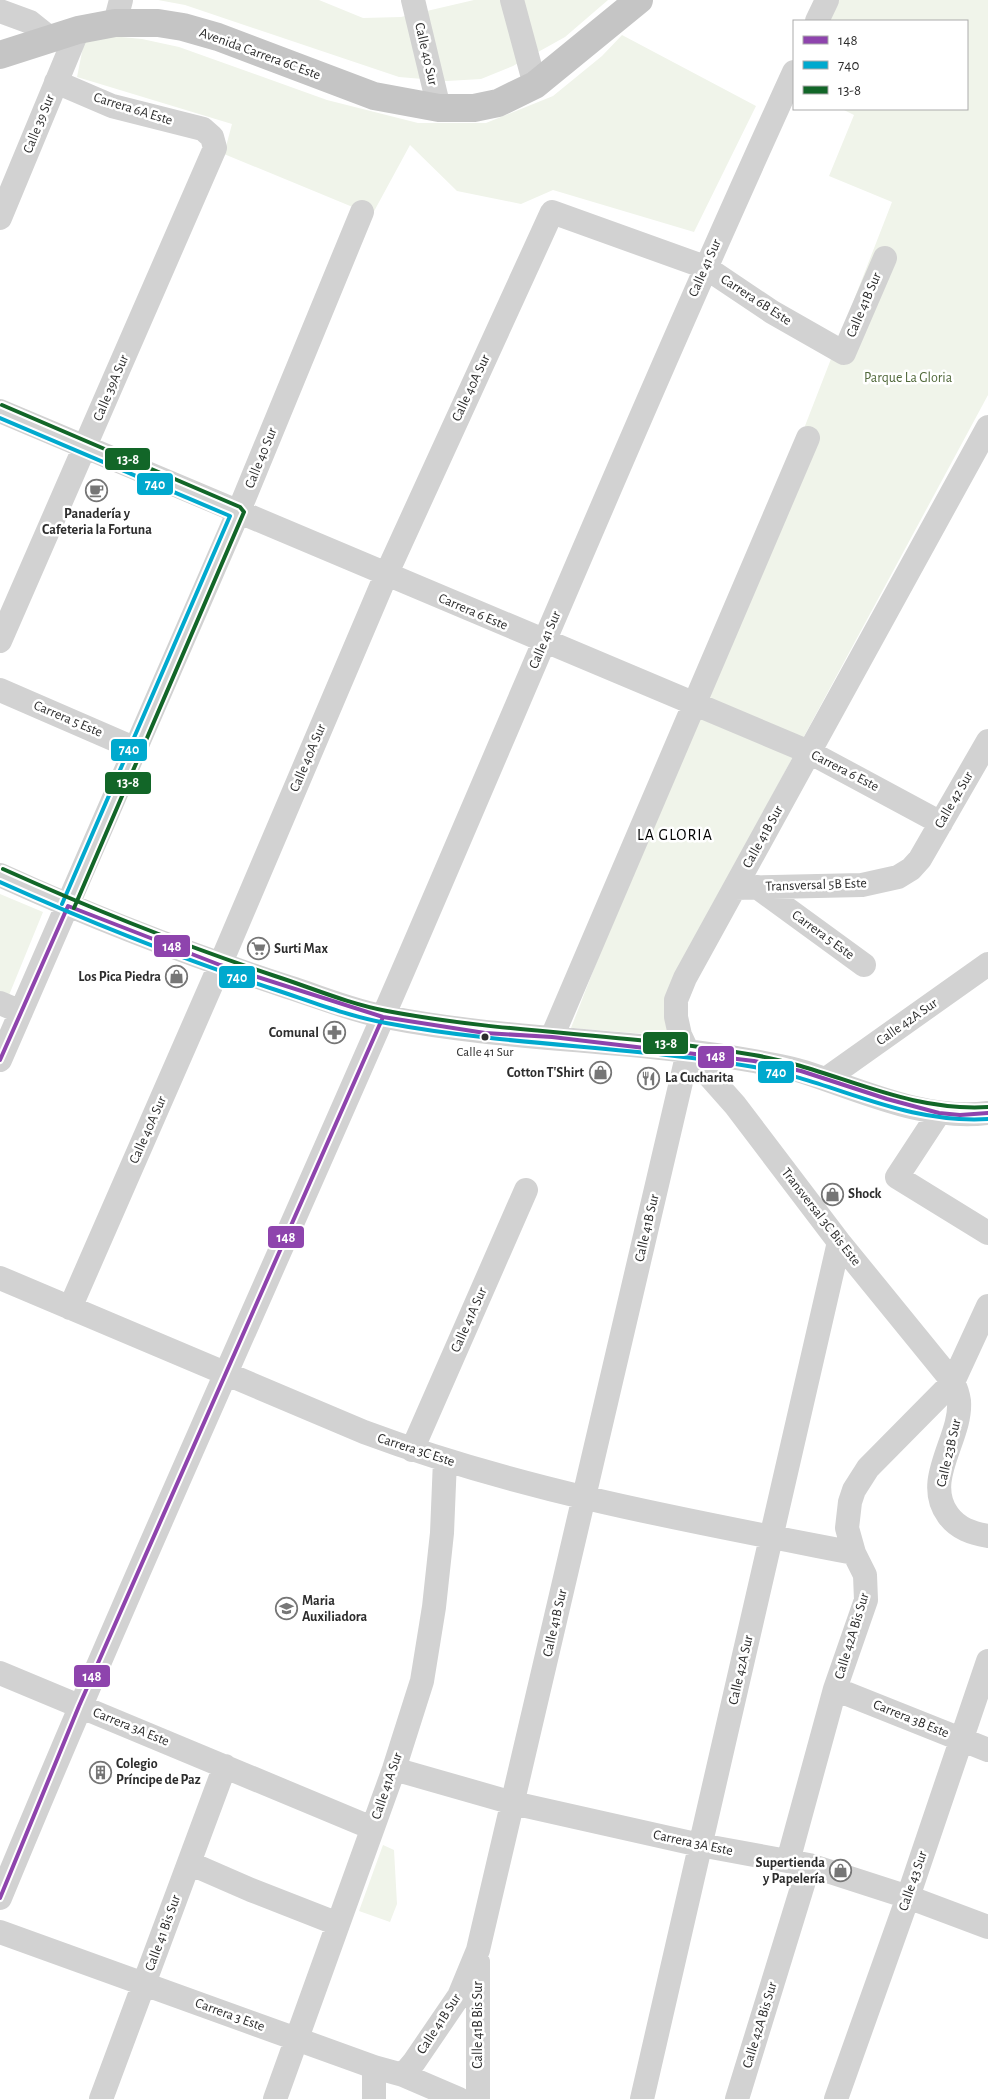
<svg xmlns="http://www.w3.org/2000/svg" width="988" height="2099" font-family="'Alegreya Sans',sans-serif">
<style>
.green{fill:#f0f4ea}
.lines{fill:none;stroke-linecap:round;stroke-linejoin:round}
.minor{stroke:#d2d2d2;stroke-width:24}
.major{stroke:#c5c5c5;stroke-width:28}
.bus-1-casing{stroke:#fff;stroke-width:8}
.bus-2-casing{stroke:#fff;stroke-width:8}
.bus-3-casing{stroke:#fff;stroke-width:8}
.bus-1{stroke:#8e44ad;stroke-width:4}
.bus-2{stroke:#00a9ce;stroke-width:4}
.bus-3{stroke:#126628;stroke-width:4}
.bus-dot{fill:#2d2d2d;stroke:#fff;stroke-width:2}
.labels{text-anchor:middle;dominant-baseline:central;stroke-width:5;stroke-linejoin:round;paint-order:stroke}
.bus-label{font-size:13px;fill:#2d2d2d;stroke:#fff}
.street-label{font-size:14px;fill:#2d2d2d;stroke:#fff}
.park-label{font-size:14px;fill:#50683a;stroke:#fff}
.poi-label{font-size:14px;font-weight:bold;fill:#2d2d2d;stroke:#fff;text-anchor:start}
.quarter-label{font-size:16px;letter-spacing:1px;fill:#000;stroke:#fff}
.line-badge{stroke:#fff;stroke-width:2}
.badge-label{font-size:14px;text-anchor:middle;font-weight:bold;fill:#fff}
</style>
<rect width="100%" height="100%" fill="#fff"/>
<path class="green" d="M158,0H319L363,18L401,17L474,0H608L565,37L513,66L481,79L447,81L399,77L185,5Z
M835,0H988V395L685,957L673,1036L571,1028L892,202L829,176L854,115L842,109H967V21H826Z
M622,35L756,106L694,232L553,190L521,204L457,191L410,145L372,215L224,154L232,124L77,77L84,42L111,36L142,39L179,47L327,100L418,123H486L553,96L602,56Z
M0,894L43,912L7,1000L0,997Z
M383,1845L394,1850L397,1904L390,1922L359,1911Z"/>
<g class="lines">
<path class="minor" d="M413,0L439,108
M512,0L535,85
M0,11L30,22L50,38
M817,21L827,0
M115,23L121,0
M0,218L78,30
M0,411L809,752L941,823
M988,427L685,978L676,1000V1017L680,1035L688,1052L735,1105L839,1242L953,1382C956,1388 958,1394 959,1401C962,1438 922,1480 948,1515C958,1529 972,1533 988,1536
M0,641L215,148L212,137L203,129L112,106L56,82
M0,690L136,749
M0,875C94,918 190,955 288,987C320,997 353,1011 386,1017C507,1041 632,1039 754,1061C770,1064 788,1067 804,1072C863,1091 925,1121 988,1113
M757,887L864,965
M735,888L862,885L898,877L911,869L920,859L988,741
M0,1003L21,1012
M552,1037L808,438
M0,1060L238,513L362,212
M826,1079L988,964
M939,1113L897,1177L988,1233
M0,1278L364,1432C522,1491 689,1521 854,1553
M70,1308L220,965L386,575L552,212L705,267L772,312L844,353L885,258
M412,1450L526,1190
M0,1673L372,1828
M835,1689L988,1750
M394,1769L513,1803L700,1845L809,1865L908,1897L988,1927
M788,1861L835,1689L866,1600L865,1575L854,1553L847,1528L850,1502L854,1490L868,1468L953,1382L988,1306
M189,1863L251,1890L338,1924
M0,1898C127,1590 266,1286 399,980C530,677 657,372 794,72
M0,1932L374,2067L403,2075L459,2099
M478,1962V2099
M403,2075L414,2062L459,1996L478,1950L688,1052
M101,2099L225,1766
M275,2099L394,1769L422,1681L434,1607L442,1533L445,1460
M374,2099V2067
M642,2099L839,1242
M737,2099L809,1865
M836,2099L908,1897L988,1661"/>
<path class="major" d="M0,55L78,30L115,23H158L183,27L218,37L374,96L439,108H474L498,103L535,85L639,0"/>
<defs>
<path id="bus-1" d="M0,1060L68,906L220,965L383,1017L485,1033L552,1037L754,1061L801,1071L887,1099L939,1113L960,1115L988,1113
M0,1898L79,1706L383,1017"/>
<path id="bus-2" d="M0,418L230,516L62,904
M0,882C89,922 180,958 273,989C310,1001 347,1016 386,1023C508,1046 632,1046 754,1067C837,1082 901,1124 988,1119"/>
<path id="bus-3" d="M2,405L240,507L244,512L74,908
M3,869C92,909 182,945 275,976C312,988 349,1004 387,1011C508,1034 632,1034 754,1055C836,1069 902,1112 988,1107"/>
</defs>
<use href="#bus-1" class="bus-1-casing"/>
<use href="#bus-2" class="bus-2-casing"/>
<use href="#bus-3" class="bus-3-casing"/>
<use href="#bus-1" class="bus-1"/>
<use href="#bus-2" class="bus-2"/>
<use href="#bus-3" class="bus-3"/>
</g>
<defs>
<symbol id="cafe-ring" viewBox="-11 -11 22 22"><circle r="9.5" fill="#fff" stroke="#767676" stroke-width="1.5"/><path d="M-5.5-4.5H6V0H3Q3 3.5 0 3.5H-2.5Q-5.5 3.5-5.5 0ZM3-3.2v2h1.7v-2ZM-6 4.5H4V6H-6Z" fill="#767676"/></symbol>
<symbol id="supermarket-ring" viewBox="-11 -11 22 22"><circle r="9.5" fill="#fff" stroke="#767676" stroke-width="1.5"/><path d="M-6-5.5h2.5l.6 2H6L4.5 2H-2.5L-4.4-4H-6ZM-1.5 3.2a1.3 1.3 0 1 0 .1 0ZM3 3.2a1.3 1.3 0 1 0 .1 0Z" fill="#767676"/></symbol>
<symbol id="shop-ring" viewBox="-11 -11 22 22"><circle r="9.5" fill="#fff" stroke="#767676" stroke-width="1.5"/><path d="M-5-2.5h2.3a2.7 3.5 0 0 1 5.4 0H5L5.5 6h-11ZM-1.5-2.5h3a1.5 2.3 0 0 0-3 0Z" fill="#767676"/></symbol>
<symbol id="pharmacy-ring" viewBox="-11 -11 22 22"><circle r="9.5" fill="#fff" stroke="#767676" stroke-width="1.5"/><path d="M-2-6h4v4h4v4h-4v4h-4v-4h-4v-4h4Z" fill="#767676"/></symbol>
<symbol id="restaurant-ring" viewBox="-11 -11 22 22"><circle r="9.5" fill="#fff" stroke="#767676" stroke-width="1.5"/><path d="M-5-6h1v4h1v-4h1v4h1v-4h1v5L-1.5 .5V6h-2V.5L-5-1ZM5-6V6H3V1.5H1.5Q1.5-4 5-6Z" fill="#767676"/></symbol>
<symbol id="university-ring" viewBox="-11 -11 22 22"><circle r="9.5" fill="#fff" stroke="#767676" stroke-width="1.5"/><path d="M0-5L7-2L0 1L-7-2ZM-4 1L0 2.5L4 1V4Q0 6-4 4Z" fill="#767676"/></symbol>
<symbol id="building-ring" viewBox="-11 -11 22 22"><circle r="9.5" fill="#fff" stroke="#767676" stroke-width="1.5"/><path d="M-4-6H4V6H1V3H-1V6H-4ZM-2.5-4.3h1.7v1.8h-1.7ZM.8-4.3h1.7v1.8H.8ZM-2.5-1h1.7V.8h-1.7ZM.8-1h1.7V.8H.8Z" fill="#767676"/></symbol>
</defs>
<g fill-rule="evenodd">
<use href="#cafe-ring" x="84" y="478" width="25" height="25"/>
<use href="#supermarket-ring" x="246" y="936" width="25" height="25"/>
<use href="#shop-ring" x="164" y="964" width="25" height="25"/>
<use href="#pharmacy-ring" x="322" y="1020" width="25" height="25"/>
<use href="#shop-ring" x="588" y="1060" width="25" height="25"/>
<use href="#restaurant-ring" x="636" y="1066" width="25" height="25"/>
<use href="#shop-ring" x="820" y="1182" width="25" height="25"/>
<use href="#university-ring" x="274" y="1596" width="25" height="25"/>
<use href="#building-ring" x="88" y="1760" width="25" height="25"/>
<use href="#shop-ring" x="828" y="1858" width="25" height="25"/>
</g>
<circle class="bus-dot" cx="485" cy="1037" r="4.5"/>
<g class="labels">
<g class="bus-label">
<text x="485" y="1052">Calle 41 Sur</text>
</g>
<g class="street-label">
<text transform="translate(260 54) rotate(20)">Avenida Carrera 6C Este</text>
<text transform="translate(426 54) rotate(77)">Calle 40 Sur</text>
<text transform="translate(133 109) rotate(17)">Carrera 6A Este</text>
<text transform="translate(39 124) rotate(-68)">Calle 39 Sur</text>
<text transform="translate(705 268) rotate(-66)">Calle 41 Sur</text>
<text transform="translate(756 300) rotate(33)">Carrera 6B Este</text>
<text transform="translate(864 305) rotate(-67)">Calle 41B Sur</text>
<text transform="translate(111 388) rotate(-67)">Calle 39A Sur</text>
<text transform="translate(471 388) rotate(-65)">Calle 40A Sur</text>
<text transform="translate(261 458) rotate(-68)">Calle 40 Sur</text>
<text transform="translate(473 612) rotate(23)">Carrera 6 Este</text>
<text transform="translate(545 640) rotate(-67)">Calle 41 Sur</text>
<text transform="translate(68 719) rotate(23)">Carrera 5 Este</text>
<text transform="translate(308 758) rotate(-67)">Calle 40A Sur</text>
<text transform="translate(845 771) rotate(27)">Carrera 6 Este</text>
<text transform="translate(954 800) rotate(-60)">Calle 42 Sur</text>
<text transform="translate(763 837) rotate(-61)">Calle 41B Sur</text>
<text transform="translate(816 885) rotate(-2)">Transversal 5B Este</text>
<text transform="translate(823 935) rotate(36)">Carrera 5 Este</text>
<text transform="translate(907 1022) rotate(-35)">Calle 42A Sur</text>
<text transform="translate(148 1130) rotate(-66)">Calle 40A Sur</text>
<text transform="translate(821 1217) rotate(52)">Transversal 3C Bis Este</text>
<text transform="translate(647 1228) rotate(-77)">Calle 41B Sur</text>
<text transform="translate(469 1320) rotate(-66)">Calle 41A Sur</text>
<text transform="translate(416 1450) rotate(18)">Carrera 3C Este</text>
<text transform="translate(949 1453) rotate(-77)">Calle 23B Sur</text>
<text transform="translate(555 1623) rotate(-77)">Calle 41B Sur</text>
<text transform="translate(852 1636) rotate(-73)">Calle 42A Bis Sur</text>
<text transform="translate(741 1670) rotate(-77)">Calle 42A Sur</text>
<text transform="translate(911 1719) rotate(22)">Carrera 3B Este</text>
<text transform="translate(131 1727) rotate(22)">Carrera 3A Este</text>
<text transform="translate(387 1786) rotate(-71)">Calle 41A Sur</text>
<text transform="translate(693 1843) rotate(12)">Carrera 3A Este</text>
<text transform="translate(913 1881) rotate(-71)">Calle 43 Sur</text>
<text transform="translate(163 1933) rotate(-70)">Calle 41 Bis Sur</text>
<text transform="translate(230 2015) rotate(20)">Carrera 3 Este</text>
<text transform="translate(439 2024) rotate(-57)">Calle 41B Sur</text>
<text transform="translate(478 2025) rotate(-90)">Calle 41B Bis Sur</text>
<text transform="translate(760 2025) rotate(-73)">Calle 42A Bis Sur</text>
</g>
<g class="park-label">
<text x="908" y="378">Parque La Gloria</text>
</g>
<g class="poi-label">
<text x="97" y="514" text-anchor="middle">Panadería y<tspan x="97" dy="16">Cafeteria la Fortuna</tspan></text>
<text x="274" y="949">Surti Max</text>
<text x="161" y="977" text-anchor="end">Los Pica Piedra</text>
<text x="319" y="1033" text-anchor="end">Comunal</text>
<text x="584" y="1073" text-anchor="end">Cotton T'Shirt</text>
<text x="665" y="1078">La Cucharita</text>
<text x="848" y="1194">Shock</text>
<text x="302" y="1601">Maria<tspan x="302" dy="16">Auxiliadora</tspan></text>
<text x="116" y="1764">Colegio<tspan x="116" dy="16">Príncipe de Paz</tspan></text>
<text x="825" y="1863" text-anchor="end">Supertienda<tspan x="825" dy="16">y Papelería</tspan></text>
</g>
<g class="quarter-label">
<text x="675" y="835">LA GLORIA</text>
</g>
</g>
<g class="line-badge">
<rect x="104" y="447" width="47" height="24" rx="5" fill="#126628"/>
<rect x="136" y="472" width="38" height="24" rx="5" fill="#00a9ce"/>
<rect x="110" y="738" width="38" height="24" rx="5" fill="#00a9ce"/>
<rect x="104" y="771" width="48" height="24" rx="5" fill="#126628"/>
<rect x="153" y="934" width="38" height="24" rx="5" fill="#8e44ad"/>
<rect x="218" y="965" width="38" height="24" rx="5" fill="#00a9ce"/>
<rect x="642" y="1031" width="47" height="24" rx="5" fill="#126628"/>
<rect x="697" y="1045" width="38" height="24" rx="5" fill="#8e44ad"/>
<rect x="757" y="1060" width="38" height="24" rx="5" fill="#00a9ce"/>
<rect x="267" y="1225" width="38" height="24" rx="5" fill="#8e44ad"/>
<rect x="73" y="1664" width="38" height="24" rx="5" fill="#8e44ad"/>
</g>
<g class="badge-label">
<text x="128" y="464">13-8</text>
<text x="155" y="489">740</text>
<text x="129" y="754">740</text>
<text x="128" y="787">13-8</text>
<text x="172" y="951">148</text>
<text x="237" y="982">740</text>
<text x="666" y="1048">13-8</text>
<text x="716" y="1061">148</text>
<text x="776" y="1077">740</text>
<text x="286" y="1242">148</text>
<text x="92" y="1681">148</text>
</g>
<rect x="793" y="20" width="175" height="90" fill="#ffffff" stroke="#ababab"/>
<rect x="803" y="36" width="25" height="8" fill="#8e44ad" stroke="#ababab"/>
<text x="838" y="45" font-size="15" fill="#2d2d2d">148</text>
<rect x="803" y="61" width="25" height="8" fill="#00a9ce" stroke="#ababab"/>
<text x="838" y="70" font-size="15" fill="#2d2d2d">740</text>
<rect x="803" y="86" width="25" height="8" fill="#126628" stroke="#ababab"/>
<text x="838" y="95" font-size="15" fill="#2d2d2d">13-8</text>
</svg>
